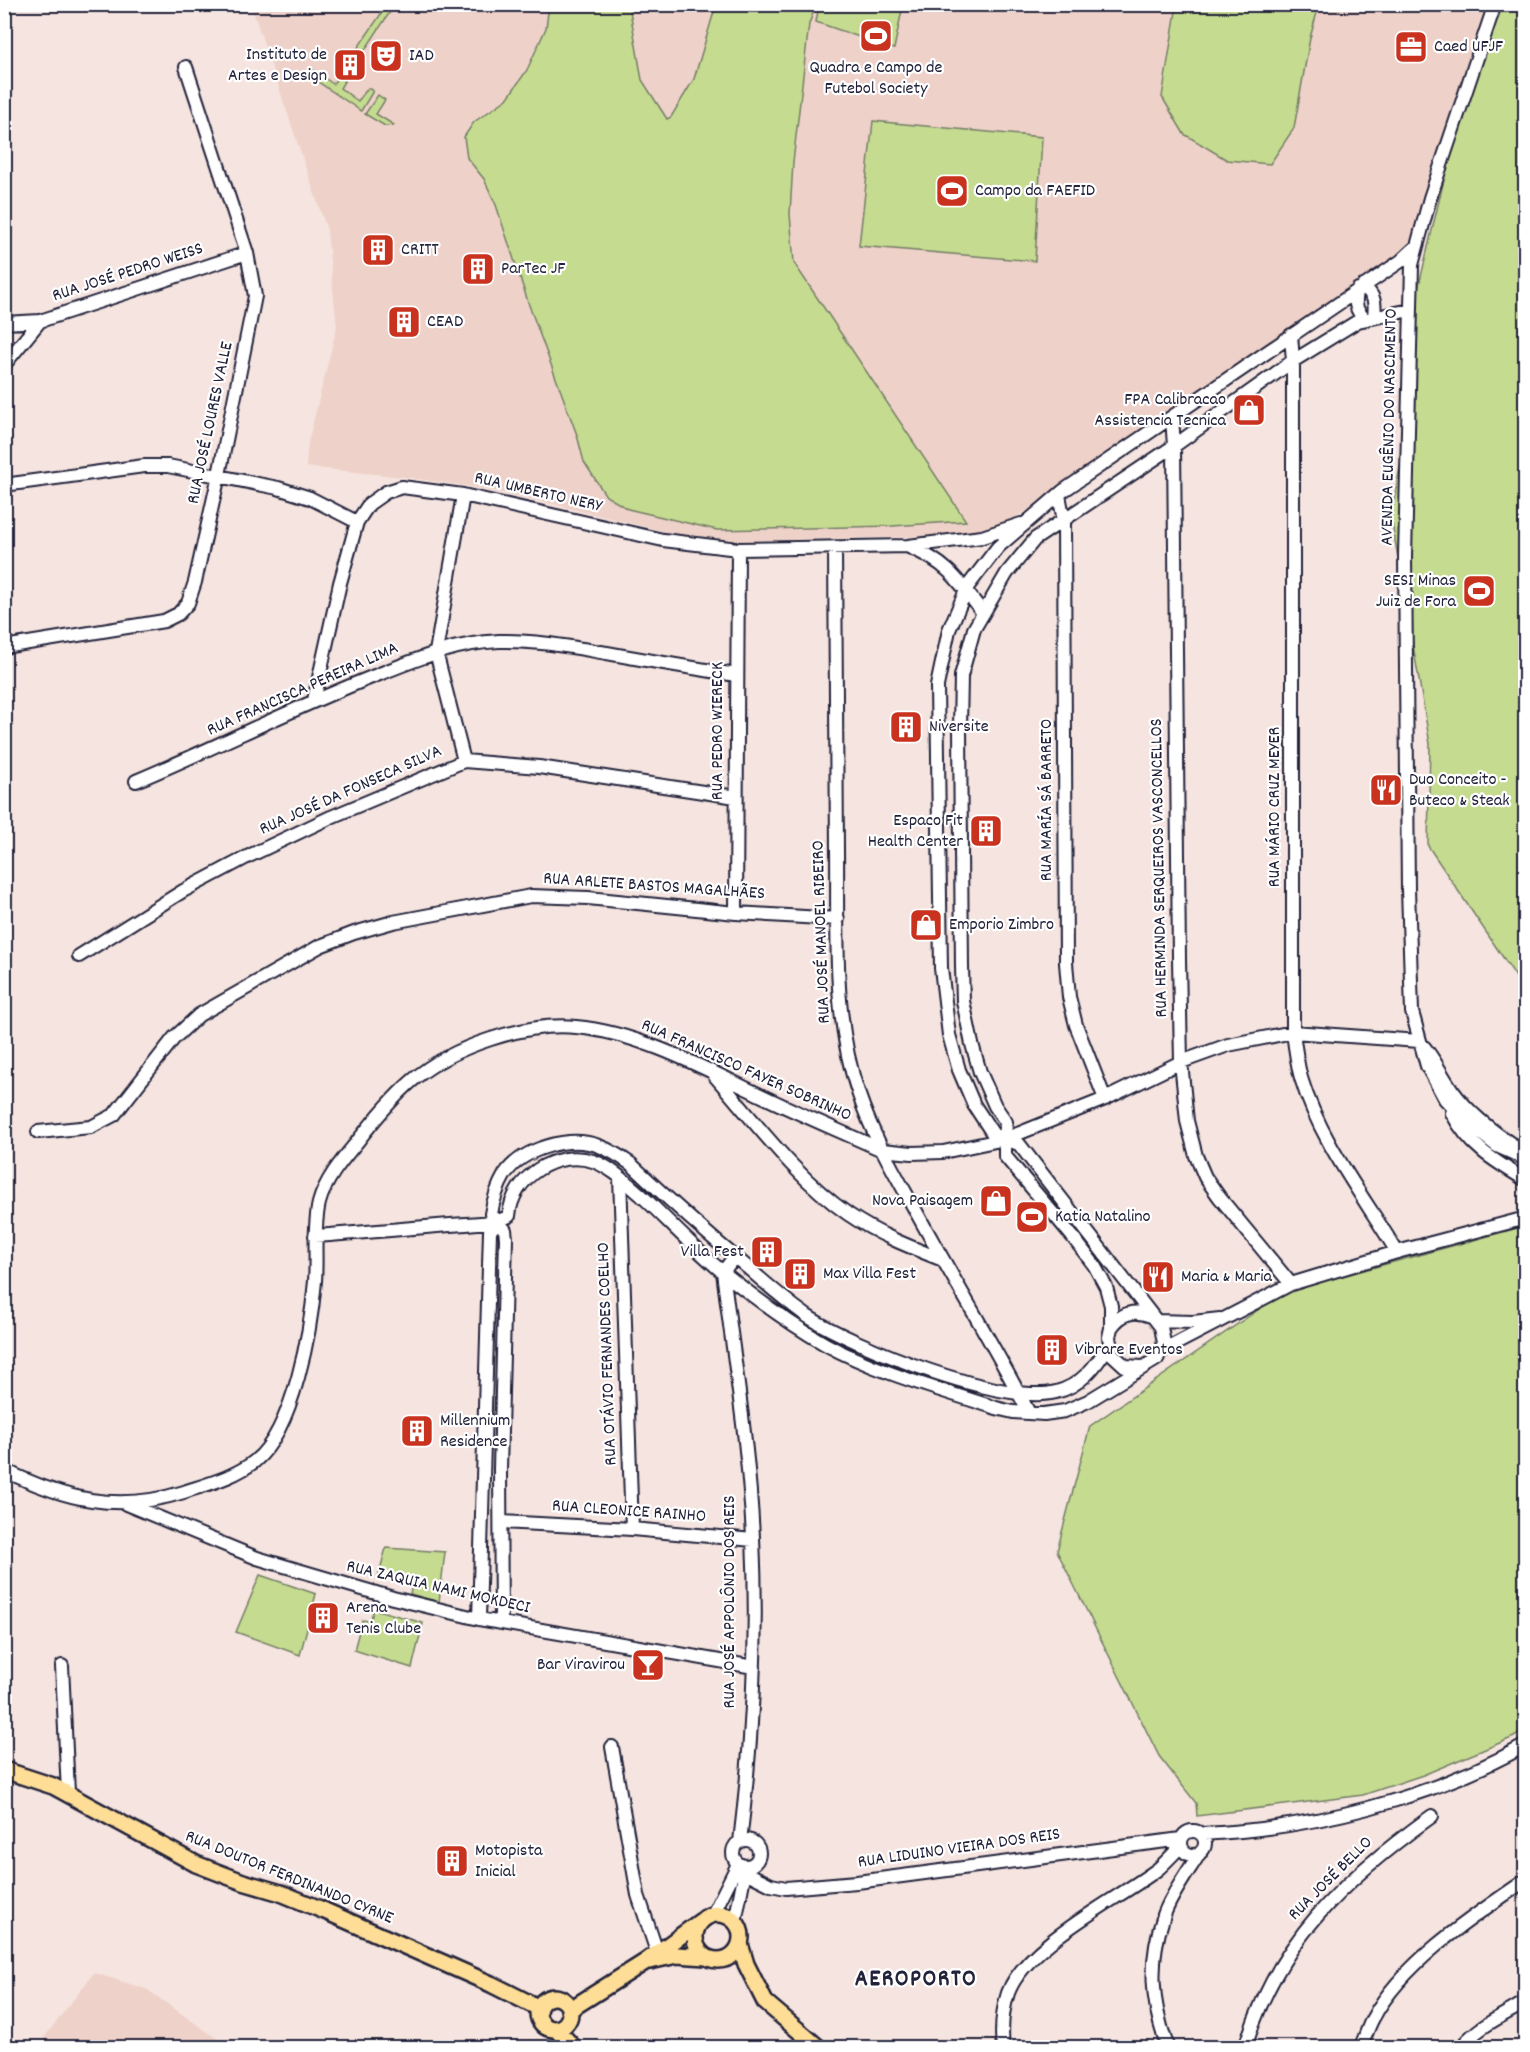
<svg xmlns="http://www.w3.org/2000/svg" width="1530" height="2052" font-family="Dekko,sans-serif">
<style>
.built{fill:#eed1c8}
.green{fill:#c5db90;stroke:#747e66;stroke-width:1.5}
.lines{fill:none;stroke-linecap:round;stroke-linejoin:round}
.minor-casing{stroke:#22223b;stroke-width:16}
.major-casing{stroke:#22223b;stroke-width:20}
.minor{stroke:#fff;stroke-width:12}
.major{stroke:#fedd96;stroke-width:15}
.labels{text-anchor:middle;dominant-baseline:central;stroke-width:4.5;stroke-linejoin:round;paint-order:stroke}
.poi-label{font-size:18px;fill:#22223b;stroke:#fff;text-anchor:start}
.street-label{font-size:18px;fill:#22223b;stroke:#fff}
.district-label{font-size:24px;font-weight:bold;letter-spacing:1.5px;fill:#22223b;stroke:#fff}
</style>
<rect width="100%" height="100%" fill="#f5e4df"/>
<filter id="ink" filterUnits="userSpaceOnUse"><feTurbulence type="fractalNoise" baseFrequency=".0167" numOctaves="2"/><feDisplacementMap in="SourceGraphic" scale="12" xChannelSelector="R" yChannelSelector="G"/><feConvolveMatrix kernelMatrix="1 2 1 2 8 2 1 2 1" color-interpolation-filters="sRGB"/></filter>
<g filter="url(#ink)">
<path class="built" d="M251,5H1490L1415,237L1409,249L1040,504L1002,524L980,530L941,536L732,541L704,539L675,534L527,498L467,486L404,477L306,467L308,443L337,327L327,230Z
M94,1973L146,1989L229,2047H37Z"/>
<path class="green" d="M387,5L392,9L361,56L355,52Z
M549,5H629L642,80L667,119L671,117L694,79L716,5H816L809,24L793,162L790,214L794,263L966,521L892,526L717,530L628,509L606,496L584,462L577,435L529,305L496,205L484,179L467,158L464,137L474,122L507,99L527,70L546,28Z
M819,5H903L894,49L816,22Z
M1177,5H1319L1310,38L1294,128L1270,164L1227,160L1184,134L1162,97Z
M1494,5H1525V990L1428,846L1430,744L1391,517L1410,411L1415,302L1447,167Z
M312,69L333,84L342,70L349,74L340,88L358,101L368,88L373,91L361,111L314,79Z
M378,95L385,100L376,114L394,125L385,126L365,114Z
M873,121L1042,137L1035,261L859,246Z
M1525,1226V1730L1514,1737L1423,1775L1363,1795L1197,1816L1196,1803L1159,1756L1057,1551L1090,1426L1284,1292Z
M386,1548L445,1552L439,1602L410,1594L413,1581L378,1577Z
M260,1575L316,1594L300,1655L236,1632Z
M374,1609L423,1623L412,1668L354,1650L362,1620L370,1621Z"/>
<g class="lines">
<defs>
<path id="minor" d="M1495,4L1430,198L1412,265L1405,556L1408,889L1412,1012L1427,1066L1445,1099L1468,1123L1497,1146L1526,1159
M1363,286C1374,295 1376,302 1374,316
M1358,289C1354,302 1355,310 1365,319
M4,323L40,321
M1291,335L1293,361V1032C1295,1048 1297,1063 1301,1078C1320,1141 1364,1197 1397,1252
M4,365L40,321L247,253
M1172,417L1174,446L1179,959L1181,1062L1187,1121L1196,1156L1205,1177L1220,1198L1291,1284
M4,485L144,466H168L278,488L310,498L357,522
M463,495L436,652L464,761
M1059,495L1064,521L1066,963L1069,997L1076,1025L1105,1099
M909,547C948,563 958,580 983,613
M835,548C836,649 836,750 837,850C838,931 832,1018 859,1095C872,1134 893,1170 913,1206C951,1276 993,1343 1029,1413
M4,647L164,621L178,614L188,603L195,582L219,475L255,296L247,253L186,67
M314,700L340,583L357,522L369,504L386,492L402,487L463,495L663,540L738,549L908,546L982,537L1021,524
M136,781C217,747 295,707 377,675C417,659 455,643 499,641C535,640 571,647 607,653C650,661 693,668 736,675
M736,913L738,549
M79,956L183,891L251,855L331,817L464,761L539,767L736,797
M1424,1047C1435,1060 1442,1076 1452,1090C1470,1115 1494,1133 1519,1149
M714,1075C756,1123 796,1178 848,1214C877,1234 910,1247 943,1260
M1452,1113C1469,1146 1494,1161 1526,1180
M38,1132L91,1127L114,1115L174,1038L199,1015L320,946L354,933L393,922L531,896L588,898L736,913L838,919
M620,1177L632,1529
M315,1236C376,1232 436,1225 497,1222
M734,1257L723,1272C734,1360 749,1449 753,1538C758,1638 752,1743 740,1842
M1157,1321L1193,1322L1220,1319
M1111,1328C1121,1313 1134,1309 1151,1316
M1162,1351L1291,1284L1397,1252L1526,1218
M1142,1367L1125,1366L1112,1354L1109,1337L1111,1328V1306L1106,1287L1094,1265L1072,1236L1005,1156V1139L993,1134L974,1105L959,1070L949,1035L941,968L937,686L949,630L968,586L998,547L1063,491L1401,261L1416,247
M4,1470C65,1500 118,1513 184,1492C208,1484 235,1477 255,1461C294,1429 311,1329 315,1281C317,1256 313,1228 319,1203C325,1180 342,1160 357,1142C374,1120 392,1098 413,1080C451,1047 526,1022 576,1027C636,1032 702,1067 756,1093C797,1113 840,1131 882,1150L912,1153L943,1152L1005,1139L1105,1099L1181,1062L1228,1045L1293,1032L1419,1041
M126,1504L257,1558L393,1598L479,1619L754,1667
M502,1522L632,1529L753,1540
M479,1619L490,1231L497,1222L509,1216C512,1177 556,1149 593,1161C612,1168 626,1182 641,1195C669,1221 695,1250 724,1273C756,1299 790,1324 825,1344C878,1373 939,1389 996,1408L1013,1412L1044,1414L1065,1411L1088,1401L1157,1359L1164,1343L1161,1327L1019,1144L1005,1139L1006,1122L995,1106L980,1072L972,1044L963,1001L962,967L960,728L961,676L974,629L1007,573L1035,539L1174,446L1293,361L1358,321L1410,310
M501,1623L500,1469L506,1238L505,1230L491,1214C493,1201 498,1186 505,1174C523,1148 570,1135 599,1146C610,1150 621,1157 631,1164C669,1200 707,1234 747,1267C766,1284 786,1301 807,1316C853,1346 1004,1406 1056,1392C1081,1386 1096,1366 1109,1345
M62,1666L68,1793
M612,1747L638,1895L659,1958
M1181 1843a12 12 0 1 1 24 0a12 12 0 1 1-24 0Z
M1201,1834C1311,1829 1430,1799 1526,1745
M733 1853a13 13 0 1 1 26 0a13 13 0 1 1-26 0Z
M745,1872L771,1885L786,1888L857,1882L1181,1839
M713,1914L738,1864
M735,1922L746,1866
M1003,2048C1001,2029 1002,2011 1008,1993C1026,1944 1117,1900 1158,1869C1166,1862 1173,1854 1181,1846
M1168,2048C1151,2003 1148,1961 1164,1915C1171,1895 1188,1872 1199,1854
M1245,2048C1277,1941 1344,1879 1432,1816
M1360,2048C1365,2038 1368,2027 1373,2018C1402,1963 1475,1915 1526,1880
M1461,2048C1476,2027 1504,2015 1526,2002"/>
<path id="major" d="M4,1770L53,1786L196,1864L243,1882L281,1893L325,1911L491,1984L539,2008
M695 1937a23 23 0 1 1 46 0a23 23 0 1 1-46 0Z
M740,1944L746,1964L765,2002L819,2048
M650,1961L677,1955L706,1957
M538 2013a16 16 0 1 1 32 0a16 16 0 1 1-32 0Z
M569,2010L645,1962L701,1921
M556,2029L574,2048"/>
</defs>
<use href="#minor" class="minor-casing"/>
<use href="#major" class="major-casing"/>
<use href="#minor" class="minor"/>
<use href="#major" class="major"/>
</g>
</g>
<defs>
<symbol id="stadium-square" viewBox="-11 -11 22 22"><rect x="-9" y="-9" width="18" height="18" rx="4" fill="#c8321e" stroke="#fff"/><path d="M0-5a6.5 5 0 1 0 0 10a6.5 5 0 1 0 0-10ZM-3.5-1.8h7v3.6h-7Z" fill="#fff"/></symbol>
<symbol id="office-square" viewBox="-11 -11 22 22"><rect x="-9" y="-9" width="18" height="18" rx="4" fill="#c8321e" stroke="#fff"/><path d="M-6-3h4V-5.5h4V-3h4V5H-6ZM-1-4.5V-3h2v-1.5ZM-6 0V1H6V0Z" fill="#fff"/></symbol>
<symbol id="theatre-square" viewBox="-11 -11 22 22"><rect x="-9" y="-9" width="18" height="18" rx="4" fill="#c8321e" stroke="#fff"/><path d="M-5-5.5Q0-4 5-5.5V0Q5 5 0 6Q-5 5-5 0ZM-3.3-2.5H-1v1.5H-3.3ZM1-2.5H3.3v1.5H1ZM-2.8 1Q0 5.5 2.8 1Z" fill="#fff"/></symbol>
<symbol id="building-square" viewBox="-11 -11 22 22"><rect x="-9" y="-9" width="18" height="18" rx="4" fill="#c8321e" stroke="#fff"/><path d="M-4-6H4V6H1V3H-1V6H-4ZM-2.5-4.3h1.7v1.8h-1.7ZM.8-4.3h1.7v1.8H.8ZM-2.5-1h1.7V.8h-1.7ZM.8-1h1.7V.8H.8Z" fill="#fff"/></symbol>
<symbol id="shop-square" viewBox="-11 -11 22 22"><rect x="-9" y="-9" width="18" height="18" rx="4" fill="#c8321e" stroke="#fff"/><path d="M-5-2.5h2.3a2.7 3.5 0 0 1 5.4 0H5L5.5 6h-11ZM-1.5-2.5h3a1.5 2.3 0 0 0-3 0Z" fill="#fff"/></symbol>
<symbol id="restaurant-square" viewBox="-11 -11 22 22"><rect x="-9" y="-9" width="18" height="18" rx="4" fill="#c8321e" stroke="#fff"/><path d="M-5-6h1v4h1v-4h1v4h1v-4h1v5L-1.5 .5V6h-2V.5L-5-1ZM5-6V6H3V1.5H1.5Q1.5-4 5-6Z" fill="#fff"/></symbol>
<symbol id="bar-square" viewBox="-11 -11 22 22"><rect x="-9" y="-9" width="18" height="18" rx="4" fill="#c8321e" stroke="#fff"/><path d="M-6-5H6L.8 .8V4.5H3.5V6h-7V4.5H-.8V.8Z" fill="#fff"/></symbol>
</defs>
<g fill-rule="evenodd">
<use href="#stadium-square" x="857" y="17" width="38" height="38"/>
<use href="#office-square" x="1392" y="28" width="38" height="38"/>
<use href="#theatre-square" x="367" y="37" width="38" height="38"/>
<use href="#building-square" x="331" y="46" width="38" height="38"/>
<use href="#stadium-square" x="933" y="172" width="38" height="38"/>
<use href="#building-square" x="359" y="231" width="38" height="38"/>
<use href="#building-square" x="459" y="250" width="38" height="38"/>
<use href="#building-square" x="385" y="303" width="38" height="38"/>
<use href="#shop-square" x="1230" y="391" width="38" height="38"/>
<use href="#stadium-square" x="1460" y="572" width="38" height="38"/>
<use href="#building-square" x="887" y="708" width="38" height="38"/>
<use href="#restaurant-square" x="1367" y="771" width="38" height="38"/>
<use href="#building-square" x="967" y="812" width="38" height="38"/>
<use href="#shop-square" x="907" y="906" width="38" height="38"/>
<use href="#shop-square" x="977" y="1182" width="38" height="38"/>
<use href="#stadium-square" x="1013" y="1198" width="38" height="38"/>
<use href="#building-square" x="748" y="1233" width="38" height="38"/>
<use href="#building-square" x="781" y="1255" width="38" height="38"/>
<use href="#restaurant-square" x="1139" y="1258" width="38" height="38"/>
<use href="#building-square" x="1033" y="1331" width="38" height="38"/>
<use href="#building-square" x="398" y="1412" width="38" height="38"/>
<use href="#building-square" x="304" y="1599" width="38" height="38"/>
<use href="#bar-square" x="629" y="1646" width="38" height="38"/>
<use href="#building-square" x="433" y="1842" width="38" height="38"/>
</g>
<g class="labels">
<g class="poi-label">
<text x="1434" y="47">Caed UFJF</text>
<text x="327" y="55" text-anchor="end">Instituto de<tspan x="327" dy="21">Artes e Design</tspan></text>
<text x="409" y="56">IAD</text>
<text x="876" y="68" text-anchor="middle">Quadra e Campo de<tspan x="876" dy="21">Futebol Society</tspan></text>
<text x="975" y="191">Campo da FAEFID</text>
<text x="401" y="250">CRITT</text>
<text x="501" y="269">ParTec JF</text>
<text x="427" y="322">CEAD</text>
<text x="1226" y="400" text-anchor="end">FPA Calibracao<tspan x="1226" dy="21">Assistencia Tecnica</tspan></text>
<text x="1456" y="581" text-anchor="end">SESI Minas<tspan x="1456" dy="21">Juiz de Fora</tspan></text>
<text x="929" y="727">Niversite</text>
<text x="1409" y="780">Duo Conceito -<tspan x="1409" dy="21">Buteco &amp; Steak</tspan></text>
<text x="963" y="821" text-anchor="end">Espaco Fit<tspan x="963" dy="21">Health Center</tspan></text>
<text x="949" y="925">Emporio Zimbro</text>
<text x="973" y="1201" text-anchor="end">Nova Paisagem</text>
<text x="1055" y="1217">Katia Natalino</text>
<text x="744" y="1252" text-anchor="end">Villa Fest</text>
<text x="823" y="1274">Max Villa Fest</text>
<text x="1181" y="1277">Maria &amp; Maria</text>
<text x="1075" y="1350">Vibrare Eventos</text>
<text x="440" y="1421">Millennium<tspan x="440" dy="21">Residence</tspan></text>
<text x="346" y="1608">Arena<tspan x="346" dy="21">Tenis Clube</tspan></text>
<text x="625" y="1665" text-anchor="end">Bar Viravirou</text>
<text x="475" y="1851">Motopista<tspan x="475" dy="21">Inicial</tspan></text>
</g>
<g class="street-label">
<text transform="translate(128 273) rotate(-18)">RUA JOSÉ PEDRO WEISS</text>
<text transform="translate(211 423) rotate(-78)">RUA JOSÉ LOURES VALLE</text>
<text transform="translate(1390 427) rotate(-89)">AVENIDA EUGÊNIO DO NASCIMENTO</text>
<text transform="translate(538 493) rotate(13)">RUA UMBERTO NERY</text>
<text transform="translate(303 690) rotate(-24)">RUA FRANCISCA PEREIRA LIMA</text>
<text transform="translate(718 731) rotate(-90)">RUA PEDRO WIERECK</text>
<text transform="translate(351 791) rotate(-24)">RUA JOSÉ DA FONSECA SILVA</text>
<text transform="translate(1047 800) rotate(-90)">RUA MARÍA SÁ BARRETO</text>
<text transform="translate(1275 807) rotate(-90)">RUA MÁRIO CRUZ MEYER</text>
<text transform="translate(1160 868) rotate(-91)">RUA HERMINDA SERQUEIROS VASCONCELLOS</text>
<text transform="translate(654 887) rotate(4)">RUA ARLETE BASTOS MAGALHÃES</text>
<text transform="translate(822 932) rotate(-92)">RUA JOSÉ MANOEL RIBEIRO</text>
<text transform="translate(746 1071) rotate(24)">RUA FRANCISCO FAYER SOBRINHO</text>
<text transform="translate(608 1354) rotate(-92)">RUA OTÁVIO FERNANDES COELHO</text>
<text transform="translate(629 1512) rotate(4)">RUA CLEONICE RAINHO</text>
<text transform="translate(438 1588) rotate(13)">RUA ZAQUIA NAMI MOKDECI</text>
<text transform="translate(730 1602) rotate(-90)">RUA JOSÉ APPOLÔNIO DOS REIS</text>
<text transform="translate(959 1849) rotate(-8)">RUA LIDUINO VIEIRA DOS REIS</text>
<text transform="translate(289 1878) rotate(22)">RUA DOUTOR FERDINANDO CYRNE</text>
<text transform="translate(1331 1879) rotate(-45)">RUA JOSÉ BELLO</text>
</g>
<g class="district-label">
<text x="916" y="1980">AEROPORTO</text>
</g>
</g>
<rect width="1530" height="2052" fill="none" stroke="#fff" stroke-width="24"/>
<rect x="12" y="12" width="1506" height="2028" fill="none" stroke="#22223b" stroke-width="2" filter="url(#ink)"/>
</svg>
